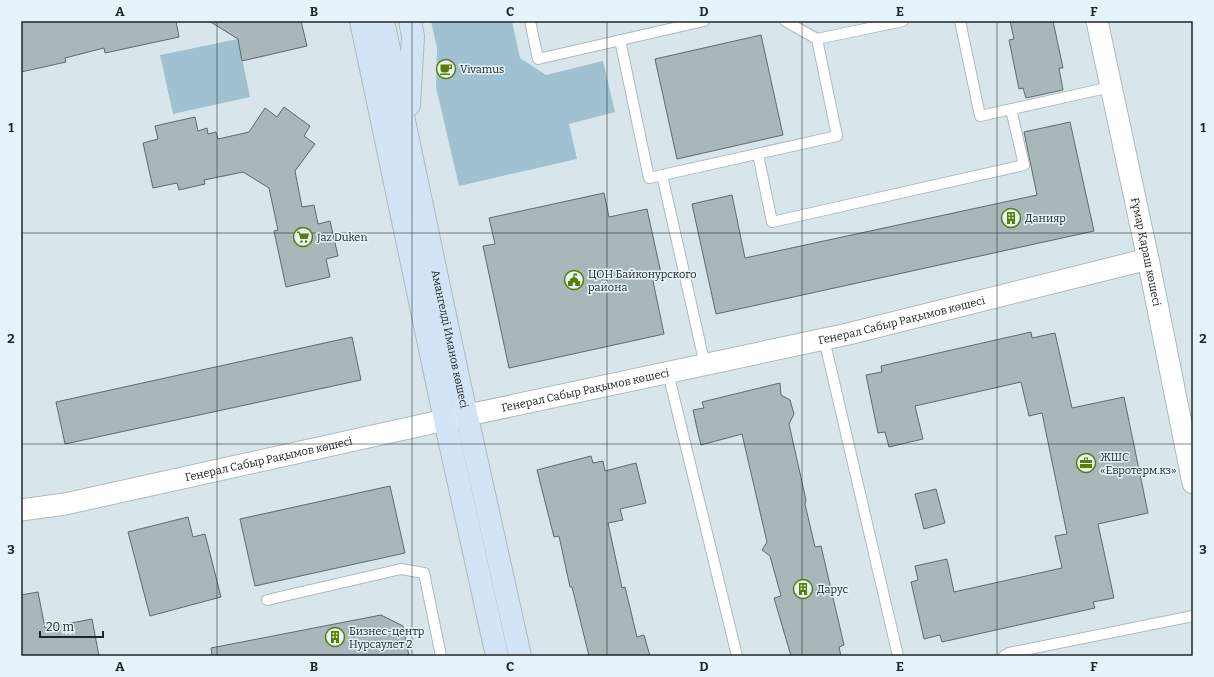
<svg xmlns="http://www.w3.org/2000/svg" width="1214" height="677" font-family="Bitter,serif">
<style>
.green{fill:#9fc1d2}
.building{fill:#a8b7b9;stroke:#5e6b6e}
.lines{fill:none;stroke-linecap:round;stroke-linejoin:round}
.lane-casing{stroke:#adbac0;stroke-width:12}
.street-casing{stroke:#adbac0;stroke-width:23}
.secondary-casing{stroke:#adbac0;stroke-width:24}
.lane{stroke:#fff;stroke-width:10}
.street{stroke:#fff;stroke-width:21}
.secondary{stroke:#d3e4f6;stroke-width:22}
.grid{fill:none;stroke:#202527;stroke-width:1;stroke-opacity:0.55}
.labels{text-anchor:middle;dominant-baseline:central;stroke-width:3;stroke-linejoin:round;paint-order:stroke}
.poi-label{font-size:11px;fill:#202527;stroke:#e5f3fa;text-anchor:start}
.street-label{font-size:11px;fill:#202527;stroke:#e5f3fa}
.neatline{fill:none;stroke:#202527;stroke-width:1.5}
.grid-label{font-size:13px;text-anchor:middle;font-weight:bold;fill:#202527}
</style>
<rect width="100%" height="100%" fill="#d8e6ec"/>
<path class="green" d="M431,21H512L520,58L546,75L603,61L615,112L569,124L577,159L459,186L436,87L437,48Z
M238,39L250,97L173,114L160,55Z"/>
<path class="building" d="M21,21H176L179,37L105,53L104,48L65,58L66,62L21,72Z
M209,21H301L307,46L242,61L238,39Z
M1010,21H1053L1063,68H1059L1063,90L1026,98L1023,88L1019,89L1009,40L1014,39Z
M761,35L783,135L677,159L655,59Z
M284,107L310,126L304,136L315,144L295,171L302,207L314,205L318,224L330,221L338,256L326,259L330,277L286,287L274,231L278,230L269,188L243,172L204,180L205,184L179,190L177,183L153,188L143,143L158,139L155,126L195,117L198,131L207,128L208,134L216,132L218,139L249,132L265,108L277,117Z
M1070,122L1094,231L716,314L692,204L732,195L745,258L1037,195L1024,132Z
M604,193L609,217L647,209L662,278L653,281L664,334L509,368L483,246L495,244L489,218Z
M1031,332L1032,338L1055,333L1072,408L1124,397L1148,513L1098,524L1114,598L1093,602L1095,608L942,642L940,635L924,639L911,582L918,580L915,566L947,559L954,592L1062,568L1055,536L1067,534L1042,413L1029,416L1021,382L915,406L923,439L889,447L885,432L878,433L866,375L882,372L881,366Z
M352,337L361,380L65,444L56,402Z
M780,383L781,395L790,400L794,414L789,424L806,500L805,504L815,547L821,546L844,645L839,647L841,656H791L774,598L781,596L770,556L762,550L767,542L742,434L701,445L698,433L693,410L704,408L702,402Z
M591,456L593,463L603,461L605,471L636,463L646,503L620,509L623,520L608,523L622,588L625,587L637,637L644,635L650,656H589L572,587H570L559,536L554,537L537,470Z
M390,486L405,553L255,586L240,519Z
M936,489L945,523L924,529L915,494Z
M188,517L193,537L205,534L221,597L150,616L128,532Z
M38,592L45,628L92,619L99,656H21V595Z
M381,615L403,626L409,656H212L211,648Z"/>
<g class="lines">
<defs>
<path id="lane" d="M530,21L538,59L704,21
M960,21L980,116L1111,87
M817,39L903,21
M620,40L649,178L837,136L817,39L785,21
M758,154L772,222L1024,165L1011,109
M662,175L705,365
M824,339L898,656
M668,373L737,656
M267,600L401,569L424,573L441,656
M1004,656L1009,653L1193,616"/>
<g id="street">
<path id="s1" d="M1097,21L1148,259L1193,483"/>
<path id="s2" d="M21,510L65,504L445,420L848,334L1148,259"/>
</g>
<g id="secondary">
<path d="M361,21L445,420L497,656"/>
<path id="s3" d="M383,21L458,377L520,656"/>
<path d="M409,105L413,36L410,21"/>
</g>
</defs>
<use href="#lane" class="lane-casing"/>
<use href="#street" class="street-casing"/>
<use href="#secondary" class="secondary-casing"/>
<use href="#lane" class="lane"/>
<use href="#street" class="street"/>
<use href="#secondary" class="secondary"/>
</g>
<path class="grid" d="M217,21V656M412,21V656M607,21V656M802,21V656M997,21V656M21,233H1193M21,444H1193"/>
<defs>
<symbol id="cafe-ring" viewBox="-11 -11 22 22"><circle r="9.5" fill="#e5f3fa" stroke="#587f00" stroke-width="1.5"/><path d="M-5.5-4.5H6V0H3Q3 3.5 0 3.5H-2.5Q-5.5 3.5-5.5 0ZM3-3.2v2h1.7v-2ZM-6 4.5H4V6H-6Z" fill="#587f00"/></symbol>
<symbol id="building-ring" viewBox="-11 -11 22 22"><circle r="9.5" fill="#e5f3fa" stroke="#587f00" stroke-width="1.5"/><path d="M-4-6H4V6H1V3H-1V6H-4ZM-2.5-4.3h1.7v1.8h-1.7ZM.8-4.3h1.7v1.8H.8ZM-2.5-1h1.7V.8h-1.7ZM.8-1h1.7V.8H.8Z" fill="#587f00"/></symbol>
<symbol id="supermarket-ring" viewBox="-11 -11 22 22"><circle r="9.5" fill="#e5f3fa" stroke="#587f00" stroke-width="1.5"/><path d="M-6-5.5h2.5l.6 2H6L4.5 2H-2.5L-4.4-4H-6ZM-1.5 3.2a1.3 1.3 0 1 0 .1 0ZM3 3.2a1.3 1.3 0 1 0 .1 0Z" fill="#587f00"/></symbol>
<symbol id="civic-ring" viewBox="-11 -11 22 22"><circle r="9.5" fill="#e5f3fa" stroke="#587f00" stroke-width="1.5"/><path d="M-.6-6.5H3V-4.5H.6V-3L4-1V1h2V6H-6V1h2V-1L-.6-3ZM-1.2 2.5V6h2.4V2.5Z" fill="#587f00"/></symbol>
<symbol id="office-ring" viewBox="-11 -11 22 22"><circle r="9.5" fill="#e5f3fa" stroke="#587f00" stroke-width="1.5"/><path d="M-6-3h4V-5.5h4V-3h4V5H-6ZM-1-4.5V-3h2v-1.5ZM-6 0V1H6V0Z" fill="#587f00"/></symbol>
</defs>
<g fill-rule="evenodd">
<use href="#cafe-ring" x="435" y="58" width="22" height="22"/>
<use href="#building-ring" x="1000" y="207" width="22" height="22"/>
<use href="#supermarket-ring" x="292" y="226" width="22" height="22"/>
<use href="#civic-ring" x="563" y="269" width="22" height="22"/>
<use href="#office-ring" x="1075" y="452" width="22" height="22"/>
<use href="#building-ring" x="792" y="578" width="22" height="22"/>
<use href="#building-ring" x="324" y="626" width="22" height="22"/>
</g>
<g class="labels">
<g class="poi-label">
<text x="460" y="69">Vivamus</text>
<text x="1025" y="218">Данияр</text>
<text x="317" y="237">Jaz Duken</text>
<text x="588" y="274">ЦОН Байконурского<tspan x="588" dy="13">района</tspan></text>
<text x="1100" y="457">ЖШС<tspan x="1100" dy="13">«Евротерм.кз»</tspan></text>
<text x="817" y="589">Дарус</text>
<text x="349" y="631">Бизнес-центр<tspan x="349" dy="13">Нурсаулет 2</tspan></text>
</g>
<g class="street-label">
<text stroke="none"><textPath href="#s1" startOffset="236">Ғұмар Қараш көшесі</textPath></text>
<text stroke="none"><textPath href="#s2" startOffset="901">Генерал Сабыр Рақымов көшесі</textPath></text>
<text stroke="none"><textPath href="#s3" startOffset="325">Амангелді Иманов көшесі</textPath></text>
<text stroke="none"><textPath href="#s2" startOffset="577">Генерал Сабыр Рақымов көшесі</textPath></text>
<text stroke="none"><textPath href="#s2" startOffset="253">Генерал Сабыр Рақымов көшесі</textPath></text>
</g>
</g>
<rect width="1214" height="677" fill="none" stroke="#e5f3fa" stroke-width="44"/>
<path d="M40 631v6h63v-6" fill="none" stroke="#202527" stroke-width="2"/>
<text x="46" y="631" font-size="12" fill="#202527" stroke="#e5f3fa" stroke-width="3" paint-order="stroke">20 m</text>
<rect x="22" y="22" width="1170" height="633" class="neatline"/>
<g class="grid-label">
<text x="120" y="16">A</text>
<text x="314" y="16">B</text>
<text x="510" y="16">C</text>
<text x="704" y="16">D</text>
<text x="900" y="16">E</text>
<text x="1094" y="16">F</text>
<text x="11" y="132">1</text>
<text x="1203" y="132">1</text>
<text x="11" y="343">2</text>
<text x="1203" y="343">2</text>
<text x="11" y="554">3</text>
<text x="1203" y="554">3</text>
<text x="120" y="671">A</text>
<text x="314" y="671">B</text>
<text x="510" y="671">C</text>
<text x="704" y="671">D</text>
<text x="900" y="671">E</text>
<text x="1094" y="671">F</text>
</g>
</svg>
